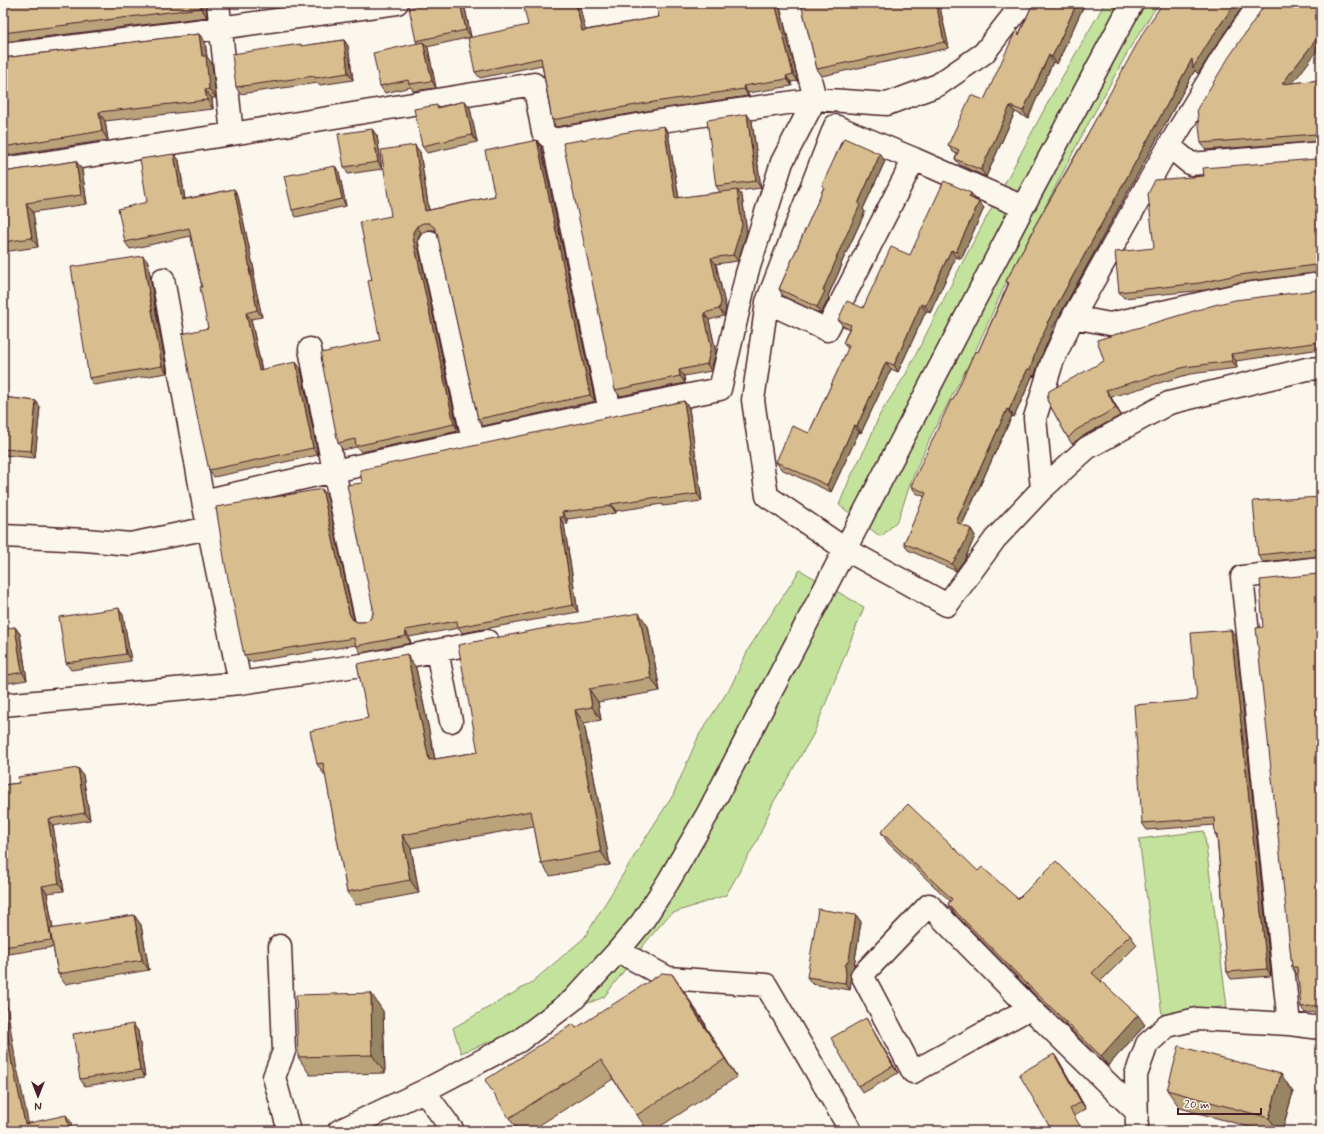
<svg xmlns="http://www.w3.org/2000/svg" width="1324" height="1134" font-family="Mynerve,sans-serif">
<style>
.green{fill:#c3e39c;stroke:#868164}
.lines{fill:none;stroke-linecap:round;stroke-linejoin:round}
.minor-casing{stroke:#4a1f2b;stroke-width:25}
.minor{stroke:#fbf7ec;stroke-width:22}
.wall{fill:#baa37a;stroke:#4a1f2b}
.shaded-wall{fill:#978563;stroke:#4a1f2b}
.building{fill:#d8be8e;stroke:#4a1f2b}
</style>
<rect width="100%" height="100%" fill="#fbf7ec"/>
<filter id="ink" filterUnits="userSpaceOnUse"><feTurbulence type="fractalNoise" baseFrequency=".025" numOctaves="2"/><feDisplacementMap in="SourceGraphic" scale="8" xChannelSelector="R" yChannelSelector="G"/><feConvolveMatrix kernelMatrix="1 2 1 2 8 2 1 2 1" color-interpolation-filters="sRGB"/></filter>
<g filter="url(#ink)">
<path class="green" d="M1105,3H1159L1131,46L1080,139L1004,287L974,354L932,434L912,479L898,520L881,537L839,505L850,478L867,445L880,414L906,374L959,269L1053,93Z
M800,570L864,607L813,735L773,803L757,841L726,895L670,914L646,942L604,997L461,1053L453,1028L531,983L584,938L641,845L673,795L699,735L731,686L749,648Z
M1204,831L1227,1006L1162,1015L1139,839Z"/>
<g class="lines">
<defs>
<path id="minor" d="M218,3L232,134
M3,55L220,28L397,3
M553,140L610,411
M1169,146L1191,164L1321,153
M914,159L835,126L767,302L753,400L767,496L845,549L947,605L995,539L1042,489L1087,448L1169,403L1307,369L1321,368
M3,169L232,134L534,84L543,132L553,140L654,122L815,99L887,104L938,85L984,53L1023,3
M430,242L473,440
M163,279L203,501L240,683L362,665L487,641
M767,302L827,330L914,159L1023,207
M1073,317L1110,324L1238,295L1321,284
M1042,489L1035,418L1052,362L1073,317L1169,146L1223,57L1260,3
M203,501L334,471L310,349
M3,536L86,540L130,544L209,528
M366,617L334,471L610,411L720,389L747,273L782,162L815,99L791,3
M437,651L451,721
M3,705L240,683
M280,946L284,1051L274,1077L289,1131
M618,951L668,978L766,985L851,1131
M1030,1008L913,1072L862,975L929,905L1030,1008L1136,1111
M1289,1024L1242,577L1321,568
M424,1091L453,1131
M339,1131L424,1091L519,1041L573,1000L618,951L642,922L668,882L708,813L1023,207L1132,3
M1137,1131L1136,1075L1147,1044L1167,1026L1197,1019L1289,1024L1321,1028"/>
</defs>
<use href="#minor" class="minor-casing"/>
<use href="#minor" class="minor"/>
</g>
<path class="wall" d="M3,3H206L207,17L3,42Z
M229,3H275V4L231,6Z
M431,3H464L471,37L427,47L428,48L436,88L413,91L411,87L385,93L380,86L417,43L416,41Z
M656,3H778L779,4L798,81L791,82L792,86L748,93V96L652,110L556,127L552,120L542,65L480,78L475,72L528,25L585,30L659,17Z
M801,3H939L949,48L822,76L817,69Z
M1033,3H1085L1057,64L1053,62L1028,118L1015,112L986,177L960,165L955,159L957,154L953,152L948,145L984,100L1020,32Z
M1163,3H1245L1213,50L1198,74L1195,70L1052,329L1053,330L1041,357L1034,377L1033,375L1014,417L1012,416L962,525L971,529L975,536L965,559L956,571L908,550L904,543L925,497L916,493L911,486L953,400L978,352L1008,284L1006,281L1034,230L1033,229Z
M199,34L205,42L207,57L212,64L216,98H212L213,109L105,121L108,140L3,156V58Z
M344,40L348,46L353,80L320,85L318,83L240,94L236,87L302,46Z
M1321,80V141L1206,150L1201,143L1293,83Z
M465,101L470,108L477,142L427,153L422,146L438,107Z
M752,121L761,188L738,191L742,196L747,232L738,261L716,264L726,309L724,316L709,320L716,352L711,371L684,376L685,383L620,396L615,390L664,126L668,133L679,198L720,192L716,186Z
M372,129L377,136L382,169L348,174L344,167Z
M537,140L541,147L595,401L483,426L478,419L437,232L434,230H428L421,233L418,239V245L458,431L361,452L357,447L343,450L338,443L380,340L372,280L391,216L420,152L429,210L495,196Z
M174,154L179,160L185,199L234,189L238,196L255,275L253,276L262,317L251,319L262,370L301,369L318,455L214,477L209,470L208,328L202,287L191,236L130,249L125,242Z
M1321,157V272L1236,283L1205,290L1124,298L1119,292L1154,248L1204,176L1317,159Z
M76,161L82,170L87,204L33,212L38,247L3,252V172Z
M885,161L863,209L865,212L841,264L842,265L828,296L829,298L821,314L783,296L779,289L824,188L822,185Z
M335,166L339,172L346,206L296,217L292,210Z
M971,193L976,200L979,202L984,208L961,259L956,257L930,313L926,311L898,372L891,369L861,433L859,432L831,492L781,469L776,462L809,433L848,349L843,343L849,329L843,326L838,320L863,308L910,255Z
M148,262L154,301L167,373L94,385L89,378Z
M1321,288V349L1236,361L1237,368L1190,374L1111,397L1121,415L1081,437L1072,444L1068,438L1047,400Z
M3,397L36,401L40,407L35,458L3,455Z
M684,401L689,408L702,501L663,506L662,504L616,511V513L567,519L568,524H564L578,612L462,633L459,628L409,637L411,643L361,653L356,645L249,662L244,655L327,496L354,620L357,622H364L370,619L373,614V608L362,483Z
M1321,497V556L1263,562L1258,555Z
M1321,572V1012L1305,1013L1301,1007L1298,974H1296L1292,967L1263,627L1318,574Z
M119,608L123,615L131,661L71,670L66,663Z
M573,624L648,626L660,691L598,702L601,720L584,723L610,865L550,876L541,863L534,826L411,848L419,893L356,905L347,892L326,777L317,764L368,718L416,668L435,759L478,752Z
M15,627L20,634L27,680L3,684V629Z
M1236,637L1271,976L1231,979L1227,972L1224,917L1217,838L1215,835V825L1147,830L1142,823L1197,700Z
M78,768L83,775L90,820L53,826L64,891L47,893L53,929L134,915L141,925L149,970L65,984L58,974L53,947L3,955V785L19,783Z
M881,832L978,871L1018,899L1130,935L1137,945L1101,981L1145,1025L1108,1066L1036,996L955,914L948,904L950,901L888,843Z
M856,915L861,922L854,966L850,973L851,981L850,990L812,984L807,977Z
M672,974L706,1025L705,1026L737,1077L653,1131H648L637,1115L613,1079L530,1131H518L509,1118L576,1028Z
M383,1011L385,1073L310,1075L298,1057Z
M866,1018L870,1025L898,1073L863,1093L858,1086Z
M133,1024L138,1031L145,1077L85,1086L80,1079Z
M1059,1061L1086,1109L1074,1116L1052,1131Z
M1167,1090L1293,1092L1282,1131H1264L1180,1108Z
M618,1127L621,1131H564Z"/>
<path class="shaded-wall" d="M200,3H206L207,17L201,8Z
M460,3L464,4L471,37L466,30Z
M576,3H579L587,37L582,31Z
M775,3H778L779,4L798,81L793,74Z
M936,3H939L949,48L944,42Z
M1077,3H1085L1057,64L1052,57Z
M1235,3H1245L1213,50L1198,74L1195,70L1052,329L1053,330L1041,357L1034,377L1033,375L1014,417L1009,410L1036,350L1047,323L1192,59L1208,43Z
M1321,33V46L1287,91L1282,84Z
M199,34L205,42L207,57L212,64L216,98L209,89L202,56Z
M344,40L348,46L353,80L348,73Z
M423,42L428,48L436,88L432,81Z
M1049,55L1053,62L1028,118L1023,111Z
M786,76L791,82L792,86L787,79Z
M743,86L748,93V96L744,89Z
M205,90L212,98L213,109L207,100Z
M465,101L470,108L477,142L472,135Z
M1010,106L1015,112L986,177L981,170Z
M99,112L105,121L108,140L102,131Z
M747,114L752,121L761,188L756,181Z
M664,126L668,133L680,205L675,198Z
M372,129L377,136L382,169L378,162Z
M537,140L541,147L595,401L590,395Z
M415,145L420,152L430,217L425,211Z
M174,154L179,160L186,207L182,200Z
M880,154L885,161L863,209L865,212L841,264L842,265L828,296L829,298L821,314L817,307L823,290L858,204Z
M76,161L82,170L87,204L81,195Z
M335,166L339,172L346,206L342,199Z
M234,189L238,196L255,275L250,269Z
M737,190L742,196L747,232L738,261L733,255Z
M971,193L976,200L969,197Z
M979,202L984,208L961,259L956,252Z
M26,203L33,212L38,247L32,238Z
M417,226L421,233L418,239V245L458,431L454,424L413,238V232Z
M951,250L956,257L930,313L925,306Z
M143,256L148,262L154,301L167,373L162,366L149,294Z
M711,258L716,264L726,309L724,316L719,309Z
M249,269L253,276L262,317L257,310Z
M921,304L926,311L898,372L894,365Z
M246,313L251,319L263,377L259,370Z
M704,313L709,320L716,352L711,371L707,364Z
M1231,354L1236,361L1237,368L1232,361Z
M296,362L301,369L318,455L313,448Z
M886,362L891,369L861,433L857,426Z
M679,370L684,376L685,383L680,376Z
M1106,390L1111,397L1121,415L1116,408Z
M36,401L40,407L35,458L31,451Z
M684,401L689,408L702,501L697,494Z
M1007,409L1012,416L960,529L956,522Z
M854,425L859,432L831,492L827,485Z
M322,489L327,496L354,620L352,619L349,613Z
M611,504L616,511V513L611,506Z
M562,512L567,519L568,524L563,517Z
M560,517L564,524L578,612L573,605Z
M971,529L975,536L965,559L956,571L952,564Z
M119,608L123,615L131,661L126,654Z
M639,613L648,626L660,691L651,678Z
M15,627L20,634L27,680L22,672Z
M405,630L409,637L411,643L406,636Z
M1231,630L1236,637L1271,976L1267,969Z
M407,654L416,668L438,774L429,760Z
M589,689L598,702L601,720L592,707Z
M575,710L584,723L610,865L601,852Z
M78,768L83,775L90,820L85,813Z
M48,819L53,826L64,891L59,883Z
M402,835L411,848L419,893L410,880Z
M42,886L47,893L56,947L51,940Z
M134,915L141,925L149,970L142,960Z
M856,915L861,922L854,966L850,973L851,981L850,990L845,983V966Z
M672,974L706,1025L693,1007Z
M3,980L17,1070L18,1072L30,1131L25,1124L12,1065L3,1005Z
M371,993L383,1011L385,1073L372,1055Z
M692,1008L705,1026L737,1077L725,1059Z
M1138,1015L1145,1025L1108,1066L1101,1056Z
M866,1018L870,1025L898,1073L893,1066Z
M133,1024L138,1031L145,1077L140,1070Z
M1054,1054L1059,1061L1086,1109L1081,1102Z
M1281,1074L1293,1092L1282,1131H1278L1269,1118Z
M66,1115L71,1122L73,1131H70Z
M757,1125L761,1131H758Z"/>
<path class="building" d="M3,3H200L201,8L3,33Z
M431,3H460L466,30L416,41L409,8Z
M523,3H576L582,31L659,17L656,3H775L793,74L786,76L787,79L743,86L744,89L647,103L552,120L541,58L475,72L468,38L528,25Z
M801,3H936L944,42L817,69Z
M1033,3H1077L1052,57L1049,55L1023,111L1010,106L981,170L955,159L959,150L948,145L971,95L984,100L1017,28L1019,35Z
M1163,3H1235L1208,43L1193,68L1192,59L1047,323L1048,324L1036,350L1030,370L1028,368L1009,410L1007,409L956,522L971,529L960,552L952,564L904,543L926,493L911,486L951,400H953L975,351L978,352L1009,283L1006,281L1034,230L1033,229L1080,148L1144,31Z
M1266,3H1321V33L1282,84L1321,80V135L1316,134L1201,143L1197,109L1229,57Z
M199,34L202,56H206L209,89L205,90L207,100L99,112L102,131L3,147V58Z
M344,40L348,73L315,78L314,76L236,87L232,54L301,44V46Z
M423,42L432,81L409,84L408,80L380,86L373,53Z
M465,101L472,135L422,146L414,109L437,105V108Z
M747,114L756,181L716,186L707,120Z
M664,126L675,198L737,190L742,225L733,255L711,258L721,302L719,309L704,313L711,346L707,364L679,370L680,376L615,390L563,143Z
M372,129L378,162L344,167L338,134Z
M844,138L880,154L858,204L860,205L836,258H837L823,290L825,291L817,307L779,289L824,187L822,185Z
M537,140L590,395L478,419L437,233L434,227L429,223H423L417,226L413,232V238L454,424L356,446L355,439L338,443L321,357H322L321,353L380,340L368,281L372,280L360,222L391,216L381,150L415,145L425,211L495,196L485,151Z
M174,154L182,200L234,189L250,269H249L257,310L246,313L259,370L296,362L313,448L209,470L197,416L182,334L208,328L200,287H202L189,228L125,242L118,209L147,202L140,159Z
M1321,157V266L1315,265L1232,276L1200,283L1119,292L1115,252L1154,248L1148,194L1155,180L1204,176L1203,168L1317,159Z
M76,161L81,195L26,203L32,238L3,242V172Z
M335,166L342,199L292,210L284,176Z
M944,181L971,193L969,197L979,202L956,252L951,250L925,306L921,304L894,365L886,362L857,426L854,425L827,485L776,462L792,426L809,433L849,346L843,343L851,325L838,320L847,301L863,308L891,247L910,255Z
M143,256L149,294L162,366L89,378L71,267Z
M1321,288V342L1231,354L1232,361L1185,367L1106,390L1116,408L1076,430L1068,438L1047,400L1049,391L1104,361L1097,340L1214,305L1235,300L1318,290Z
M3,397L36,401L31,451L3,449Z
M684,401L697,494L659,499L658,497L611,504V506L562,512L563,517H560L573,605L458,627L457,621L405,630L406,636L356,646L354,638L244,655L225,564L216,507L322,489L349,613L352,619L357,622H364L370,619L373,614V608L347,485L362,483L360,470Z
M1321,497V550L1315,549L1258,555L1253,501Z
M1321,572V1005L1301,1007L1297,967H1292L1256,628L1263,627L1260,591H1261L1260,580L1318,574Z
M119,608L126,654L66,663L59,617Z
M639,613L651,678L589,689L592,707L575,710L601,852L541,863L531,811L402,835L410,880L347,892L323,763L317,764L310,731L368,718L357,664L407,654L429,760L478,752L458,645L572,623L573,624Z
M15,627L22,672L3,676V629Z
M1231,630L1267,969L1227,972L1222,917H1224L1217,835H1215L1214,818L1142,823L1134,705L1197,700L1191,633Z
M78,768L85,813L48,819L59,883L42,886L51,940L3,947V785L19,783L18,777Z
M908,804L978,871L982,867L1018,899L1056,861L1130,935L1092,973L1138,1015L1101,1056L1029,986L948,904L952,899L881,832Z
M818,909L856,915L849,959L845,966L846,974L845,983L807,977Z
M134,915L142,960L58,974L50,929Z
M662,973L672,974L693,1007L692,1008L725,1059L637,1115L601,1060L509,1118L485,1080L573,1024L576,1028Z
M371,993L372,1055L298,1057L296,995Z
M3,1005L12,1065H13L25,1124L66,1115L70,1131H3Z
M866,1018L893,1066L858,1086L831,1038Z
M133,1024L140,1070L80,1079L73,1034Z
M1179,1046L1281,1074L1269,1118L1167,1090Z
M1054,1054L1081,1102L1070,1109L1083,1131H1052L1019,1074Z
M757,1125L758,1131H677Z
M963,1126L965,1131H955Z
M618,1127L612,1131H564Z"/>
</g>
<rect width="1324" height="1134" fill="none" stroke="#fbf7ec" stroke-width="16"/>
<rect x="8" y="8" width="1308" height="1118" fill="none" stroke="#4a1f2b" stroke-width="1.5" filter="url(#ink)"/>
<g transform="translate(38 1096) rotate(180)" stroke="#fbf7ec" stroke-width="3" paint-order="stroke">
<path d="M0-3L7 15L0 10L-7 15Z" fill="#4a1f2b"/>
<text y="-6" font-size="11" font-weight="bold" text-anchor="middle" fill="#4a1f2b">N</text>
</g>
<path d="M1178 1108v6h83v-6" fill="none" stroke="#4a1f2b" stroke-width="2"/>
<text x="1184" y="1108" font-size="12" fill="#4a1f2b" stroke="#fbf7ec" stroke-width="3" paint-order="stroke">20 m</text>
</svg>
